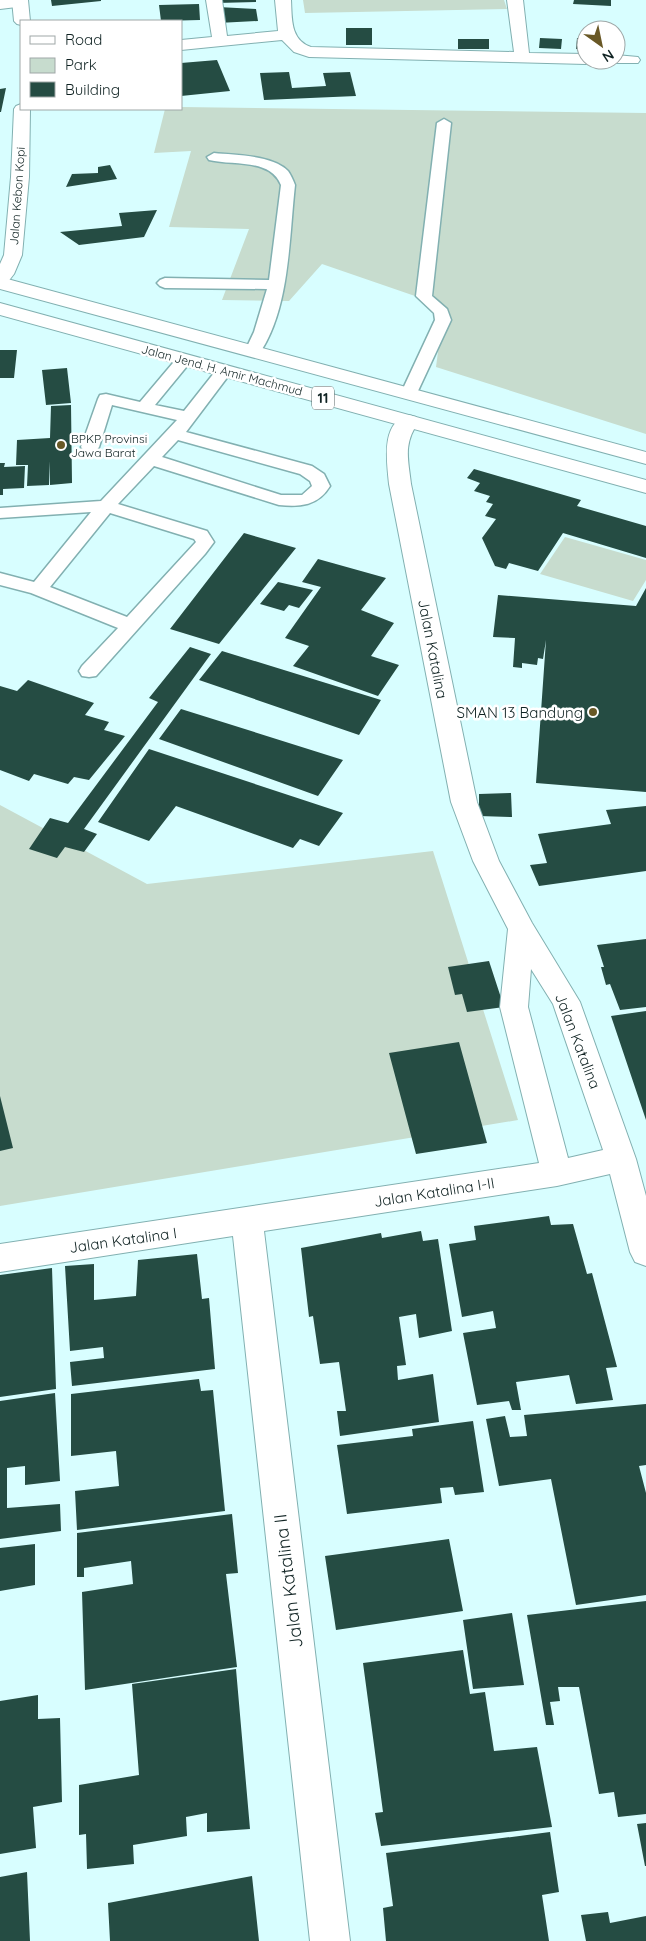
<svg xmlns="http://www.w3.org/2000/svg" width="646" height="1941" font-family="Quicksand,sans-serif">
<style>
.green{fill:#c7dcce}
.building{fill:#254c43}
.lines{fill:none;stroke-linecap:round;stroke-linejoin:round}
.lane-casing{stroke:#82b0b1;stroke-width:3}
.street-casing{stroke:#82b0b1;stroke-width:2}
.secondary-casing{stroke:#82b0b1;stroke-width:2}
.highway-casing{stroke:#82b0b1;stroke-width:2}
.lane{fill:#fff;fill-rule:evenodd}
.street{fill:#fff;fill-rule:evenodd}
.secondary{fill:#fff;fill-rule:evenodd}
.highway{fill:#fff;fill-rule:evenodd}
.poi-dot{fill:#695826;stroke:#fff;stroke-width:2}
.labels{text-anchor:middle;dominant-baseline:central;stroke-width:5;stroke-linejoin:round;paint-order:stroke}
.far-street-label{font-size:12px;fill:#102323;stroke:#fff}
.far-poi-label{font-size:12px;fill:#102323;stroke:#fff;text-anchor:start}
.shield{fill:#fff;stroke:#586565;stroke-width:1}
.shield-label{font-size:14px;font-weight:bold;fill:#102323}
.street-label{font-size:15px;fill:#102323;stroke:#fff}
.poi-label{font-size:15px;fill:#102323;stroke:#fff;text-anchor:end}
.near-street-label{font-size:18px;fill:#102323;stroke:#fff}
</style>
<rect width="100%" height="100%" fill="#d8feff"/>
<path class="green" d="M303,0H504L507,9L305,13Z
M181,107L646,113V434L436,367L444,306L322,264L289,301L222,300L249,229L169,227L191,151L154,153L165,109H181Z
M565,537L646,560V580L633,601L540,574Z
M0,805L147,884L433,851L518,1120L0,1206Z"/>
<path class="building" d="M51,0H101V1L52,6Z
M217,0H256V2L217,3Z
M574,0H611V6L573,4Z
M199,4L200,20L161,21L159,5Z
M218,7L256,9L258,21L218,23Z
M346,28H372V45H346Z
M540,38L562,39L561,49L539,48Z
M577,38H586V49H576Z
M458,39H489V49H458Z
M217,60L230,91L181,96V63Z
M289,72L292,88L326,86L323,73L350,72L356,96L264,100L260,73Z
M6,88L1,112H0V89Z
M110,165L117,179L66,187L72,174L98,173V167Z
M157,210L144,237L79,245L60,232L122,226L119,213Z
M0,350H17L14,378H0Z
M67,368L71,403L46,405L42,370Z
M71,405L72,483L50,485V461L49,485L27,486L28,465H16L17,440L50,438L51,406Z
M0,463H5L4,467L25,466L24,488L3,489V495H0Z
M474,469L581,500L577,506L646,526V558L563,533L538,571L509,563L506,569L495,566L482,538L496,519L485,516L493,504L486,502L490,496L474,491L480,483L467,478Z
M244,533L296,548L219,644L170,629Z
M318,559L386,578L361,610L394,623L371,656L399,665L378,696L293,666L309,646L285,638L321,587L302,582Z
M278,582L313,590L299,608L289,605L284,611L260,604Z
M646,588V792L536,783L546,640L543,659L538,658L537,665L522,663V668L513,667L515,638L493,637L498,595L636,606Z
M190,647L211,654L84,829L97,834L84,852L65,847L57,858L29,849L50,818L68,823L158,702L149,698Z
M222,651L381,700L359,735L199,680Z
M28,680L94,703L85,715L109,722L104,730L125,736L89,780L74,777L68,784L34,774L29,781L0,770V686L17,691Z
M181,709L343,760L318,796L159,739Z
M149,749L343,813L319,846L300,839L293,848L176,806L149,841L98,822Z
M511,793L512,817L479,816V794Z
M646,806V871L539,886L530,865L547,863L538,834L611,824L606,810Z
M646,939V1007L620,1010L610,984L606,985L601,967H604L597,945Z
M489,961L504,1007L467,1012L462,994L455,995L448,967Z
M646,1011V1120L611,1016Z
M459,1042L487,1143L416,1154L389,1053Z
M0,1096L13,1148L0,1151Z
M549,1216L551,1225L573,1224L587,1274L592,1273L617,1367L606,1368L613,1400L576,1404L569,1375L516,1382L521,1410H512L509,1401L477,1405L463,1333L496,1328L493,1311L462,1317L449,1244L476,1240L474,1226Z
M421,1231L423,1241L438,1239L452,1331L419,1338L416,1314L399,1317L406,1365L397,1366L398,1380L433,1374L439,1422L340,1436L337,1411H346L339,1362L320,1364L313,1316L309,1317L301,1248L381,1233L382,1238Z
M197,1254L202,1299L209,1298L215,1369L72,1386L70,1362L104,1358L103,1347L70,1351L65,1266L94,1264V1300L136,1296L138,1260Z
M52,1268L56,1389L0,1397V1275Z
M199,1379L201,1391L213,1390L225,1511L77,1530L75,1491L119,1486L116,1451L71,1456V1394Z
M55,1393L60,1481L25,1485V1466L7,1468V1508L60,1504L61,1531L0,1539V1401Z
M646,1404V1465L639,1466L646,1493V1595L576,1605L551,1479L499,1486L486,1419L505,1416L510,1437L527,1436L524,1415Z
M473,1421L484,1492L455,1495L453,1487L440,1488L442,1503L347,1514L337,1445L413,1436L412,1429Z
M232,1514L238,1573L226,1574L237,1667L85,1690L82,1592L133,1584L131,1561L84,1568V1577H77V1533Z
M449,1539L463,1611L336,1630L325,1556Z
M35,1544V1585L0,1591V1548Z
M646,1601V1814L618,1817L614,1792L599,1794L579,1687H558L560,1701L550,1702L554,1725H546L527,1615Z
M512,1613L524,1685L473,1689L463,1620Z
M463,1650L470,1694L485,1692L494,1751L537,1747L552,1827L381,1846L375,1813L383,1812L363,1663Z
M236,1669L250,1829L207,1832V1813L186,1817L187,1836L133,1845L134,1864L87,1869L86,1834L79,1835V1785L139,1775L132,1684Z
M38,1695V1719L60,1718L62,1802L33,1807L36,1848L0,1854V1701Z
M646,1823V1866H645L637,1824Z
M550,1832L559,1892L542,1895L549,1941H386L383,1908L393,1906L386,1853Z
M27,1872L30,1941H0V1877Z
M252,1876L259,1941H110L108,1903Z
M608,1912L610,1923L646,1916V1941H586L581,1915Z"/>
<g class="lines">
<defs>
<path id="lane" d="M444,119L451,123L432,296L447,309L451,320L417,393L415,396H403L401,393L435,320L434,313L416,296L437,123Z
M214,153C234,155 273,155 288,171C291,175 293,180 295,185C289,238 290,309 259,354H247L245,351L254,332L267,289L165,288L160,286L157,283L160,280L165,278L269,280L281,185C270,158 233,166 209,160L207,157Z
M184,355L190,357L192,360L155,405L184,411L218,368H230L232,371L186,432L312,466L324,474L330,486C318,506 300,507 279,505L154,466L118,504L207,531L214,542L205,554L96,676L89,677L82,676L79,671L82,666L118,628L31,593L0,585V573L34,582L91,512L0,518V508L101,501L177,420L112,405L99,447L96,451H84L81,447L98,399L100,395L106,394L140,402L178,357ZM178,440L300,474L310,481L312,486L302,495H281L162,457ZM110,513L194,539L196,542L127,617L50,587Z"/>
<path id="street" d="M0,0H25L28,3L25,6L0,9Z
M206,0H222L227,36L278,31L275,0H291C292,18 290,40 311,47L514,52L507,0H523L529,53L586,54V60H593L586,64L309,57L294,52L282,40L181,50V40L212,37Z
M616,55L638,57L640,60L638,63H610L608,60H616Z
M409,415L416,417L419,421C403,444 408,458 411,484L477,802L499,861L532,923L580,1002L636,1159L646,1196V1266L635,1262L630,1252L610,1174L557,1186L264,1231L350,1941H310L233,1236L0,1272V1244L539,1163L500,1007L508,929L473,861L451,802L389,484C387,462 380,422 409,415ZM531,969L553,1004L603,1150L568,1158L528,1007Z"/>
<path id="secondary" d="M12,0H28L30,21H21V25L17,24L14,21Z
M21,104V109H30L29,177L22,255L14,274L7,283L0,285V264L4,255L11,177L14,109L16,106Z"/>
<path id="highway" d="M0,277L646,452V464L0,289Z
M0,303L646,480V493L0,315Z"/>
</defs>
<use href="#lane" class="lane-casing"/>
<use href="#street" class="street-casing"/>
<use href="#secondary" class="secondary-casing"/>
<use href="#highway" class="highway-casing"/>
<use href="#lane" class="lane"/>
<use href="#street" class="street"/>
<use href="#secondary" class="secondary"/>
<use href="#highway" class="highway"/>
</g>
<g class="poi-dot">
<circle cx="61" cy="445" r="5"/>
<circle cx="593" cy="712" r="5"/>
</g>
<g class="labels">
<g class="far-street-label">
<text transform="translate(17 196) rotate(-86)">Jalan Kebon Kopi</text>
<text transform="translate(222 370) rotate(15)">Jalan Jend. H. Amir Machmud</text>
</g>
<g class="far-poi-label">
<text x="71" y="438">BPKP Provinsi<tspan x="71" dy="14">Jawa Barat</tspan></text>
</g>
<rect class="shield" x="312" y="386.5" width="22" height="23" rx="4"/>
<g class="shield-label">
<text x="323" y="398">11</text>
</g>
<g class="street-label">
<text transform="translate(433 649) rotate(79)">Jalan Katalina</text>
<text transform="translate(578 1041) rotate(69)">Jalan Katalina</text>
<text transform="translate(434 1192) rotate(-9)">Jalan Katalina I-II</text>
<text transform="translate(123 1240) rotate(-8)">Jalan Katalina I</text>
</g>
<g class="poi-label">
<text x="583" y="712">SMAN 13 Bandung</text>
</g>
<g class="near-street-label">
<text transform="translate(288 1581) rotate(-97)">Jalan Katalina II</text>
</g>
</g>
<rect x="20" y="20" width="162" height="90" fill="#ffffff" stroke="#9fa7a7"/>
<rect x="30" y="36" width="25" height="8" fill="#ffffff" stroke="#9fa7a7"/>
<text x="65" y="45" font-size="15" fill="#102323">Road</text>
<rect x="30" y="58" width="25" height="15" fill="#c7dcce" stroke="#9fa7a7"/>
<text x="65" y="70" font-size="15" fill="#102323">Park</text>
<rect x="30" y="82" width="25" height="15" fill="#254c43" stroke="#9fa7a7"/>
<text x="65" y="95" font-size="15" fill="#102323">Building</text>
<g transform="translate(601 45) rotate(147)"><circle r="24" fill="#ffffff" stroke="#9fa7a7"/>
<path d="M0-4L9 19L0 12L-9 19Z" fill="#695826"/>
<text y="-8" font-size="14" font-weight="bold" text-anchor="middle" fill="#102323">N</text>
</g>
</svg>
